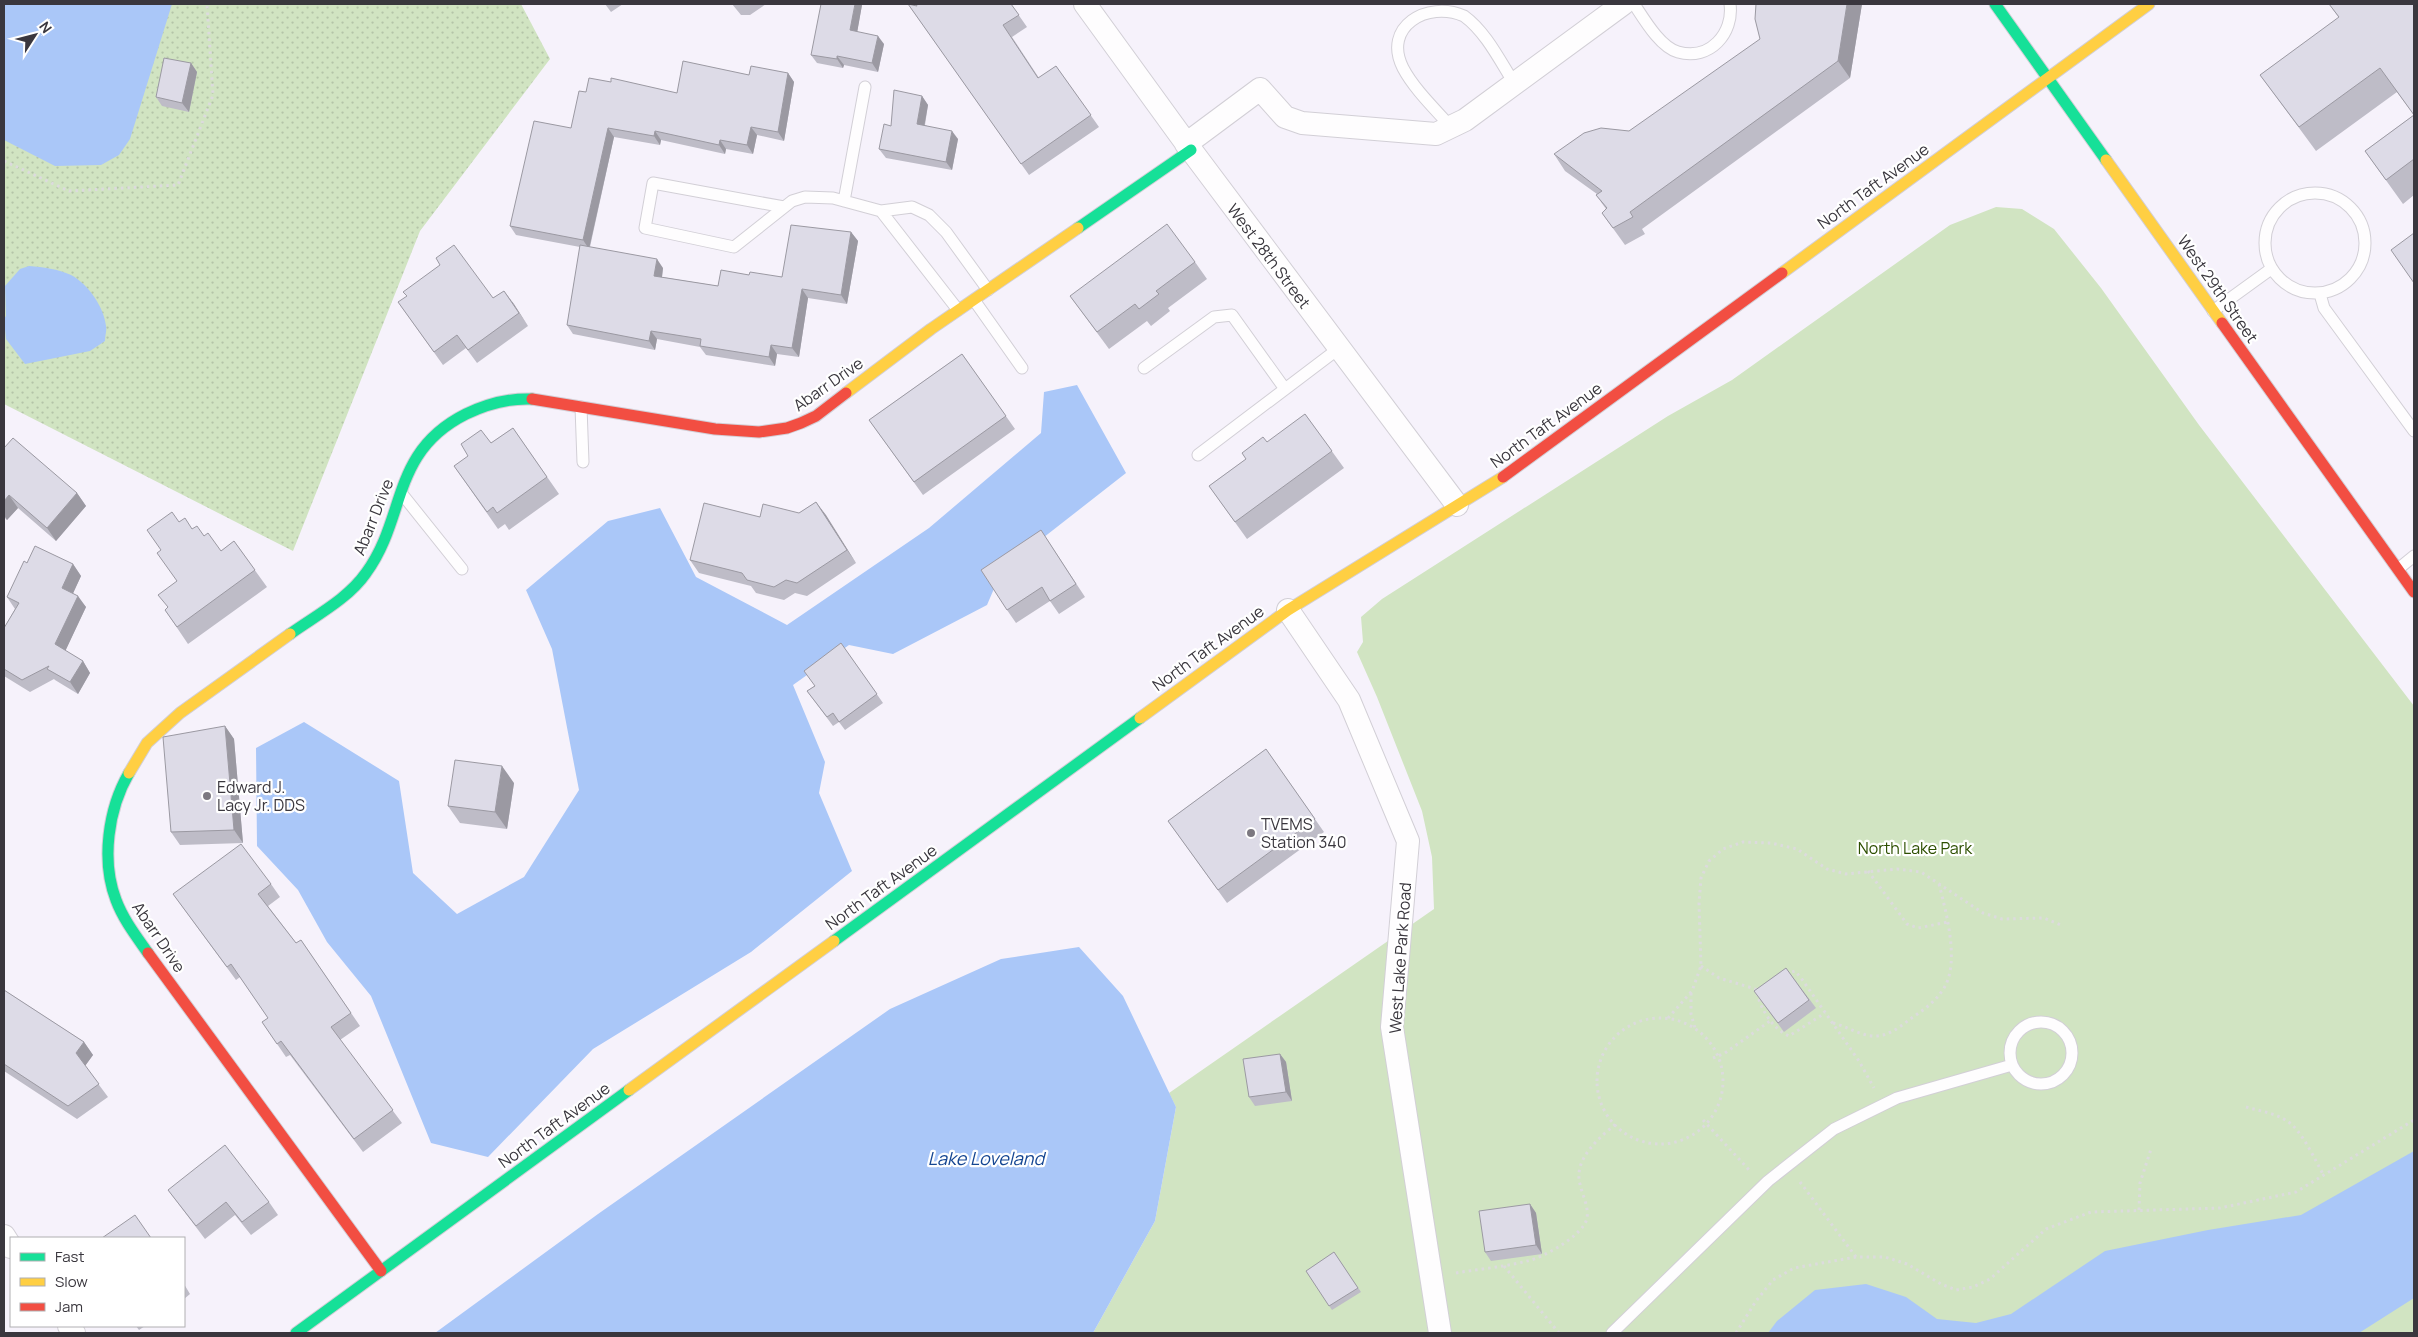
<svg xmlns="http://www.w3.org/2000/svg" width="2418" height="1337" font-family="Manrope,sans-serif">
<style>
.grass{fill:url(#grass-dots)}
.green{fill:#d1e4c2}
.water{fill:#aac7f8}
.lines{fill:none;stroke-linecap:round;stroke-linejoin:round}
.lane-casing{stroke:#d2cfd6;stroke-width:13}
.street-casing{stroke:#d2cfd6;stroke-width:24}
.fast-casing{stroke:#d2cfd6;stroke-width:13}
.slow-casing{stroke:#d2cfd6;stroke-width:13}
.jam-casing{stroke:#d2cfd6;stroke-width:13}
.path{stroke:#dcdbdd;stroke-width:3;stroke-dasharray:2.5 4;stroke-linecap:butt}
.lane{stroke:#fefdfe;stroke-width:11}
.street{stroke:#fefdfe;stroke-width:22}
.fast{stroke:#16e098;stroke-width:11}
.slow{stroke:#ffcf43;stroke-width:11}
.jam{stroke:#f24e42;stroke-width:11}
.wall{fill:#bebcc7}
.shaded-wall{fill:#9b99a2}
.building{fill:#dddbe7;stroke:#9b99a2}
.poi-dot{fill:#7c7880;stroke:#fff;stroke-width:2}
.labels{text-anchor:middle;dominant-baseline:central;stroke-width:4.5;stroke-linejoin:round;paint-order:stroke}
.street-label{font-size:16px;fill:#3a373e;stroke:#fff}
.poi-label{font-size:16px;fill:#3a373e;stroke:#fff;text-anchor:start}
.park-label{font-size:16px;fill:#2d4f00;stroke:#fff}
.water-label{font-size:18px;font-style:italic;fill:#154692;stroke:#fff}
</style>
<defs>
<pattern id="grass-dots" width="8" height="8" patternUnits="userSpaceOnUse" patternTransform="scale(1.25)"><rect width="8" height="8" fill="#d1e4c2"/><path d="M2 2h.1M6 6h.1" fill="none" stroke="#b4c4a8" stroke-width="1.8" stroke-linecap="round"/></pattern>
</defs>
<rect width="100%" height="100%" fill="#f6f2fb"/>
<path class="grass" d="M4,4H521L550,59L420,231L293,551L4,404Z"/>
<path class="green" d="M1996,207L2022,209L2054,229L2101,288L2199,425L2414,706V1333H1093L1155,1221L1176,1107L1169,1093L1434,909L1432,857L1422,811L1377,697L1357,652L1363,642L1361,617L1382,599L1668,416L1732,380L1950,225Z"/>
<path class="water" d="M4,4H172L130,139L119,155L101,165L55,166L4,140Z
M29,266C43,267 58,269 71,275C88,284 104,307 106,326C107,330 105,336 105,341L90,351L25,364L6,339L4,319L6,316L5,286L20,269Z
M1077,385L1126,473L1002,570L987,605L893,654L849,645L793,685L825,762L819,793L852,871L751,952L593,1049L488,1157L431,1143L371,996L327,942L298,890L257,846L256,748L304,722L399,781L413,873L457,914L524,877L579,790L552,649L526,590L608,521L660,508L696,577L787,625L929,528L1041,433L1044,392Z
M1079,947L1123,996L1176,1107L1155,1221L1093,1333H435L598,1214L890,1009L1001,959Z
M2414,1151V1298L2359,1333H1768L1777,1321L1815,1290L1866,1284L1906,1297L1937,1319L1976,1323L2011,1314L2105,1251L2208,1230L2301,1215Z"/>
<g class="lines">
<defs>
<path id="lane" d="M1634,4C1644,19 1660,47 1678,52C1710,61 1734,33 1730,4
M1451,127C1435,109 1414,89 1403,68C1382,27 1427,0 1464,16C1486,32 1500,61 1514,83
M2265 243a50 50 0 1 1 100 0a50 50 0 1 1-100 0Z
M844,201L865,87
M784,207L653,183L645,228L734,247L792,201L805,197L833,198L881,211L912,207L929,215L946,232L988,290
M881,211L958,310
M2320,294L2324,308L2414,431
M974,300L1022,368
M2213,311L2271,269
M1144,368L1214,317L1232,315L1285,389
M581,407L583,462
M1198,455L1338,349
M402,494L462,569
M2398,569L2414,556
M2010 1053a31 31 0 1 1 62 0a31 31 0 1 1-62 0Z
M1612,1333L1768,1181L1834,1129L1897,1098L2012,1065"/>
<path id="street" d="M1085,4L1191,150L1457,505
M1186,144L1260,89L1285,117L1302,123L1436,134L1465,120L1623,4
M1288,610L1349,700L1408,841L1392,1027L1440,1333
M4,1236L11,1247
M69,1326L74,1333"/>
<path id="fast" d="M1995,4L2106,160
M1078,228L1191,150
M290,634C315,616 348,599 366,573C407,517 390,452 466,414C487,404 509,398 532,399
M129,773C108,809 101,861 116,900C123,919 136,936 148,953
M834,941L1140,718
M296,1333L629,1090"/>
<path id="slow" d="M2106,160L2222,323
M1782,273L2149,4
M846,393L931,329L1078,228
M1140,718L1288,610L1503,477
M129,773L147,743L180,713L290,634
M629,1090L834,941"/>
<path id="jam" d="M2222,323L2414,592
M532,399L715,429L759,432L787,428L801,423L816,416L846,393
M1503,477L1782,273
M148,953L381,1271"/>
</defs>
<use href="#lane" class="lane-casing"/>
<use href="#street" class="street-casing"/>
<use href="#fast" class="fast-casing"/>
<use href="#slow" class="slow-casing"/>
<use href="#jam" class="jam-casing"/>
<path class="path" d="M4,161L69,191L178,185L213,95L207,4
M1868,871L1907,924L1918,928L1948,922
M1701,966L1719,978L1759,990
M1786,974L1795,971L1801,978L1859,1061L1874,1088
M1691,993V1014L1695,1028
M1757,993C1761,1010 1773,1029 1789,1036L1825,1013
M1597 1081a63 63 0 1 1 126 0a63 63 0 1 1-126 0Z
M1668,1018L1692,991L1701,966L1699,903L1701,878L1709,861L1723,849L1743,842L1771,843L1797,849L1827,869L1846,874L1897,869L1921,872L1983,913L2002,919L2044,918L2061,925
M1833,1023C1846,1026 1859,1035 1873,1036C1888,1037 1901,1026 1913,1017C1925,1009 1936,1001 1944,988C1960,962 1946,912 1939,884
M1713,1058L1725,1053L1770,1021
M2246,1107C2260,1111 2275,1113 2287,1121C2301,1129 2315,1160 2323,1174
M1703,1120L1750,1171
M1800,1182L1856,1257
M2139,1210L2140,1183L2151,1149
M1504,1266L1559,1333
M1456,1273C1479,1269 1504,1267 1527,1261C1543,1258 1584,1235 1587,1218C1589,1207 1582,1194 1580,1184C1573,1159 1600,1137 1617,1123
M1736,1333L1756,1301L1773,1280L1794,1268L1856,1257H1885L1907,1264L1941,1284L1956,1290L1973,1287L1990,1279L2046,1229L2091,1212L2220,1208L2296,1192L2414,1120"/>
<use href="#lane" class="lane"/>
<use href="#street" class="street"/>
<use href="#fast" class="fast"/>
<use href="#slow" class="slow"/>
<use href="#jam" class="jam"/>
</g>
<path class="wall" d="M605,4H623L611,12Z
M732,4H766L750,15H741Z
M908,4L917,6L1011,4L1027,27L1012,37L1039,78L1056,66L1099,127L1029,175Z
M1862,4L1850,78L1642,229L1645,234L1625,245L1602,213L1606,209L1596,195L1597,194L1565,171L1554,154L1629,131Z
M2329,4H2414V195L2403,204L2365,151L2414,115L2397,92L2316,151L2260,75L2339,18Z
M862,5L857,32L884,44L878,72L844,65L843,68L817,63L811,55Z
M191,63L197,72L189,112L162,106L156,97Z
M788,73L794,82L784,141L757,135L753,154L726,149L725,154L661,140L660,145L614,137L590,247L663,268L662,277L718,286L749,275L782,277L851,232L858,241L847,304L808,298L799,357L777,354L775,366L706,355L700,347L657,339L655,350L573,334L567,325L580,247L516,235L510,226L571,128L586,92L677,93L749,75Z
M922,96L928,105L925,125L958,139L952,170L886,158L879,149L891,126Z
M1195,262L1207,279L1168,308L1170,311L1151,326L1147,321L1109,349L1070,296Z
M504,291L528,326L477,363L466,348L443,365L398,302L493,298Z
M962,354L1015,429L923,495L869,420Z
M1305,414L1344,468L1247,539L1209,486L1246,459Z
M513,428L559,494L509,530L505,524L498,529L454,466L491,443Z
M4,448L77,493L86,506L56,541L18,508L7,520L4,517Z
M816,502L856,563L807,596L795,593L784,600L756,593L751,586L699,573L690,560L760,517L799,513Z
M180,522L204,536L221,551L234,541L267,587L188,644L165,610L167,608L177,581L161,550Z
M1041,530L1085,597L1059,614L1050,601L1016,623L1007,610Z
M27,563L73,564L81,576L73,593L86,607L65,651L83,661L90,673L78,694L55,680L54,679L30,692L4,676V628L15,609L7,597Z
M841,643L883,703L845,730L839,722L833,726L807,691L814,686Z
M225,726L234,739L243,843L180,845L171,832Z
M1266,749L1324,832L1227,903L1168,821Z
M514,783L507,829L460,823L448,806Z
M271,884L280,897L268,906L296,943L301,940L360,1026L340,1040L402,1123L363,1152L290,1055L286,1057L262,1022L268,1018L240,977L236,980L173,894Z
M1786,968L1816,1008L1784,1032L1754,991Z
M4,990L84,1042L93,1055L85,1066L108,1097L77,1119L4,1071Z
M1280,1054L1286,1062L1292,1101L1255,1106L1249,1097Z
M168,1190L269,1202L278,1215L251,1235L235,1215L205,1239Z
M1530,1204L1536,1213L1542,1254L1491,1261L1485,1252Z
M1334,1252L1361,1292L1332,1310L1306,1271Z
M184,1284L190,1294L184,1299Z
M136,1326H145L139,1330Z"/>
<path class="shaded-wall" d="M855,4H861L862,5L856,39L850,30Z
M1847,4H1862L1850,78L1838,61Z
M878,36L884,44L878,72L872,63Z
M837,56L844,65L843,68L837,59Z
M191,63L197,72L189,112L182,103Z
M788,73L794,82L784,141L778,132Z
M922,96L928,105L923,133L917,124Z
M751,127L757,135L753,154L747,145Z
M608,128L614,137L589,249L583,240Z
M655,131L661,140L660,145L654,136Z
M952,131L958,139L952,170L946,162Z
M720,140L726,149L725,154L719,145Z
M851,232L858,241L847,304L841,295Z
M657,259L663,268L661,285L654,276Z
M802,289L808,298L799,357L792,348Z
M504,291L514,304L528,326L519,313Z
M651,331L657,339L655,350L649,341Z
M771,345L777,354L775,366L769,357Z
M77,493L86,506L56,541L47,528Z
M9,495L18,508L7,520L4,515V501Z
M816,502L826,515L856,563L847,550Z
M73,564L81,576L70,600L62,588Z
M78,596L86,607L63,656L55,644Z
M83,661L90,673L78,694L70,682Z
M225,726L234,739L243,843L234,830Z
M502,766L514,783L507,829L495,812Z
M84,1042L93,1055L85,1066L76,1053Z
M1280,1054L1286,1062L1292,1101L1286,1092Z
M1530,1204L1536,1213L1542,1254L1536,1245Z"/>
<path class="building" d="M821,4H855L850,30L878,36L872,63L837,56V59L811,55Z
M908,4L917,6L916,4H1011L1019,15L1003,25L1038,78L1056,66L1091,115L1021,164Z
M1756,4H1847L1838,61L1630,212L1633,217L1613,228L1602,213L1607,208L1596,195L1602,191L1554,154L1584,133L1601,128L1629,131L1760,39L1755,19Z
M2329,4H2414V159L2386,180L2365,151L2414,115L2380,68L2299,127L2260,75L2339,17Z
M164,58L191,63L182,103L156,97Z
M683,61L749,75L751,66L788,73L778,132L751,127L747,145L720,140L719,145L655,131L654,136L608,128L583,240L510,226L534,121L571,128L579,91L586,92L589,78L611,82V78L677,93Z
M894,90L922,96L917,124L952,131L946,162L879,149L884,124L891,126Z
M1167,224L1195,262L1156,291L1159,294L1139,309L1135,304L1097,332L1070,296Z
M791,225L851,232L841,295L802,289L792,348L771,345L769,357L700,346L701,339L651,331L649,341L567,325L580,245L657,259L654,276L718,286L721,270L749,275L750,272L782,277Z
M2414,233V283L2391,250Z
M454,245L493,298L504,291L519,313L468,350L457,335L434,352L398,302L407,296L403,292L440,265L436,258Z
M962,354L1006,416L914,482L869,420Z
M1305,414L1332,451L1235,522L1209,486L1246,459L1242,453L1263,437L1267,442Z
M513,428L547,477L497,513L493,507L487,512L454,466L468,456L461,444L481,430L491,443Z
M13,438L77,493L47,528L9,495L4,501V448Z
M816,502L847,550L797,583L786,580L774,587L747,580L742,573L690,560L704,503L760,517L763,504L799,513Z
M172,512L179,522L185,518L192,529L197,526L204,536L208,533L221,551L234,541L255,570L177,627L165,610L168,607L158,595L177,581L157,553L161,550L147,530Z
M1041,530L1076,584L1050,601L1042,587L1007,610L981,570Z
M35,546L73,564L62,588L78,596L55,644L83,661L70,682L47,669L49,666L22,680L4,669V628L19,603L7,597L24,561L27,563Z
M841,643L877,694L839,722L833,713L827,717L807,691L815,686L804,671Z
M225,726L234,830L171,832L163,737Z
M1266,749L1315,819L1218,890L1168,821Z
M455,760L502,766L495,812L448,806Z
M241,844L271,884L258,894L296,943L301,940L351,1013L331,1027L393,1110L354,1139L281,1041L277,1044L262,1022L268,1018L231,964L227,967L173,894Z
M1786,968L1809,1000L1778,1023L1754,991Z
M4,990L84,1042L76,1053L99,1084L68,1106L4,1064Z
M1280,1054L1286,1092L1249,1097L1243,1059Z
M225,1145L269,1202L242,1222L226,1202L196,1226L168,1190Z
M1530,1204L1536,1245L1485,1252L1479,1211Z
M135,1215L151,1238H102Z
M1334,1252L1358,1288L1329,1306L1306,1271Z"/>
<g class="poi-dot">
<circle cx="207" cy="796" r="5"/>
<circle cx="1251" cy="833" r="5"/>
</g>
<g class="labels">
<g class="street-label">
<text transform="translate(1873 186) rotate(-36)">North Taft Avenue</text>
<text transform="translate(1269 256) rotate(53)">West 28th Street</text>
<text transform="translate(2218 289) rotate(55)">West 29th Street</text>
<text transform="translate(828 384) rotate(-35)">Abarr Drive</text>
<text transform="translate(1546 425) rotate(-36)">North Taft Avenue</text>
<text transform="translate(373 517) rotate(-68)">Abarr Drive</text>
<text transform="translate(1208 648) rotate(-36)">North Taft Avenue</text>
<text transform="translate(881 887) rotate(-36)">North Taft Avenue</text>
<text transform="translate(159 937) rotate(56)">Abarr Drive</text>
<text transform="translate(1400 958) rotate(-86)">West Lake Park Road</text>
<text transform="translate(554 1125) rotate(-36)">North Taft Avenue</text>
</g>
<g class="poi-label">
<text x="217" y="787">Edward J.<tspan x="217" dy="18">Lacy Jr. DDS</tspan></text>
<text x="1261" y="824">TVEMS<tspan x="1261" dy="18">Station 340</tspan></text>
</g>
<g class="park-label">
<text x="1915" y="848">North Lake Park</text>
</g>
<g class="water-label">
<text x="986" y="1158">Lake Loveland</text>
</g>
</g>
<rect width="2418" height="1337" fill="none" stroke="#3a373e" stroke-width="10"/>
<rect x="10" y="1237" width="175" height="90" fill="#ffffff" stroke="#b0afb2"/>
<rect x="20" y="1253" width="25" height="8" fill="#16e098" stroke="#b0afb2"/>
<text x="55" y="1262" font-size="15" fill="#3a373e">Fast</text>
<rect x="20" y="1278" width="25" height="8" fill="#ffcf43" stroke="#b0afb2"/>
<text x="55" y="1287" font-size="15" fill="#3a373e">Slow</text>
<rect x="20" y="1303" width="25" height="8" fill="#f24e42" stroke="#b0afb2"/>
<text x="55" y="1312" font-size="15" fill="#3a373e">Jam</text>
<g transform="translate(35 35) rotate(54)" stroke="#ffffff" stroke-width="4" paint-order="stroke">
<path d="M0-4L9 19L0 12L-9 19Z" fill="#3a373e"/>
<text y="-8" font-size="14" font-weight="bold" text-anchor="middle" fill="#3a373e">N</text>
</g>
</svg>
